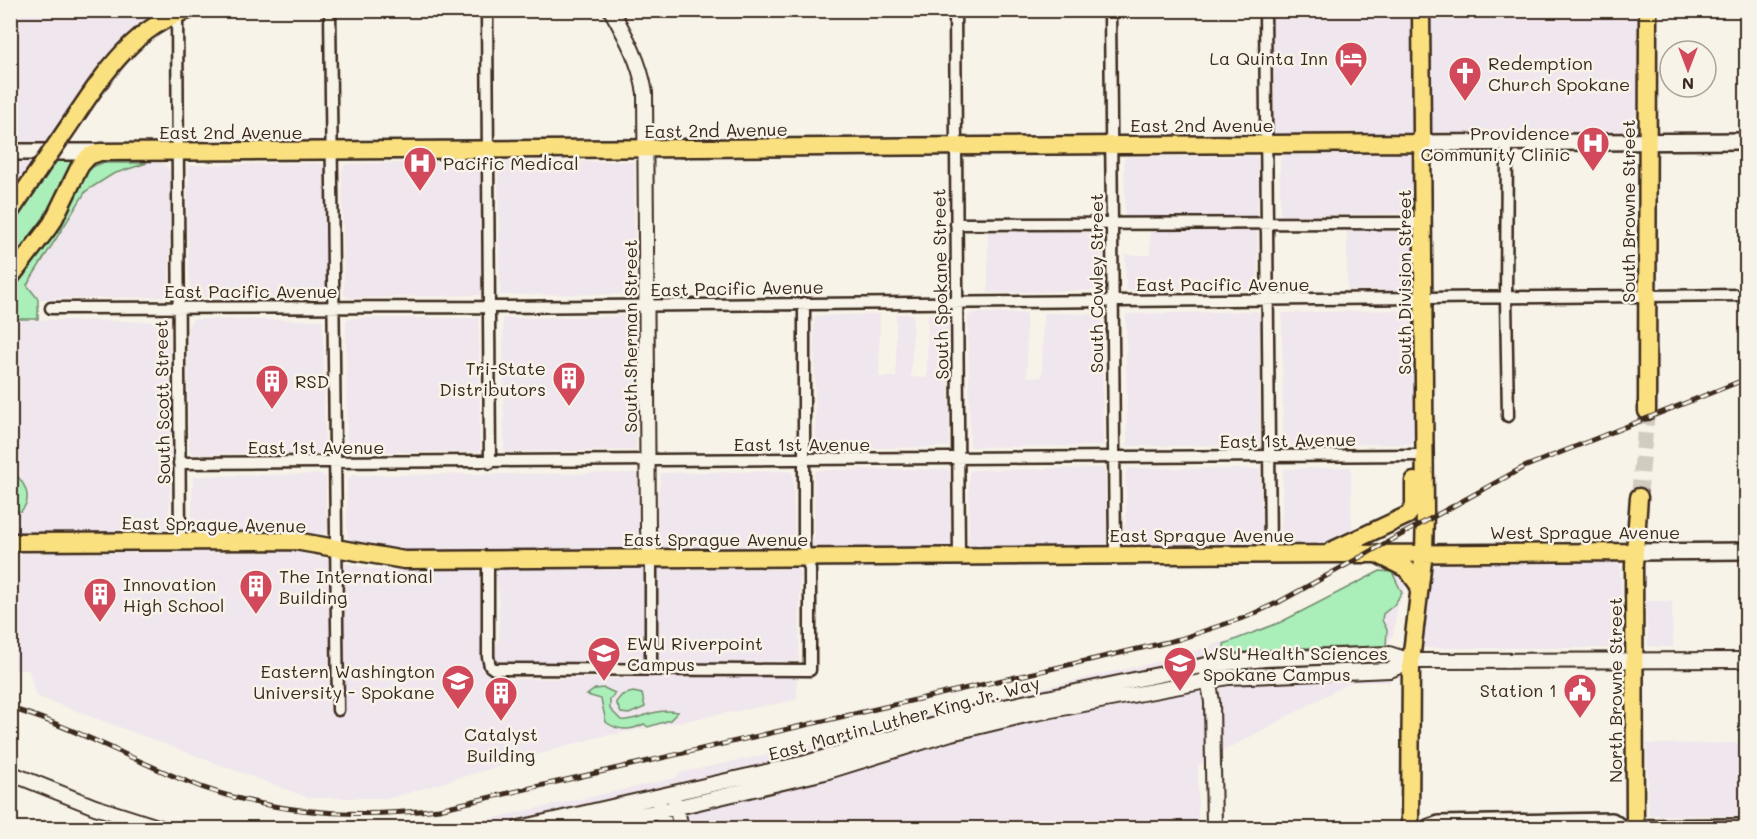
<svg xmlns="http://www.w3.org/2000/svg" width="1757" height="839" font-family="Mali,sans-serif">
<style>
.built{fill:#f0e6ed}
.green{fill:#aaeeb9;stroke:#728c6c;stroke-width:1.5}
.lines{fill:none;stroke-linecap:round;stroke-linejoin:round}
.primary-tunnel{stroke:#d1cbc0;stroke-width:16;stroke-dasharray:16 8;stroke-linecap:butt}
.minor-casing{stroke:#3b2a1e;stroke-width:15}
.tertiary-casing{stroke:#3b2a1e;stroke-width:18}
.secondary-casing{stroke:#3b2a1e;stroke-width:20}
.primary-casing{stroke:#3b2a1e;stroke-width:21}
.minor{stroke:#f7f3e8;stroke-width:10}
.tertiary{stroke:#f7f3e8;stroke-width:14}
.secondary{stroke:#f7f3e8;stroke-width:15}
.primary{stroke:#fbe080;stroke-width:16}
.rail-casing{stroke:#3b2a1e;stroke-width:5}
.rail{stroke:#f7f3e8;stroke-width:3;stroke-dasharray:9;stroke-linecap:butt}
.primary-bridge-casing{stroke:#3b2a1e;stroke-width:21;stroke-linecap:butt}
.primary-bridge{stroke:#fbe080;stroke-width:16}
.labels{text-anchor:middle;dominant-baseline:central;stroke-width:5;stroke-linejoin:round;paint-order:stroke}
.poi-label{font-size:18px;fill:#3b2a1e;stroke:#f7f3e8;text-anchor:start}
.street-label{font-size:18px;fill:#3b2a1e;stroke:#f7f3e8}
</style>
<rect width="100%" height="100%" fill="#f7f3e8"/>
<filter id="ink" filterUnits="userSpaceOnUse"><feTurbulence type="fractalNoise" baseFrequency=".0167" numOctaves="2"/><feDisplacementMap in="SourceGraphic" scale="12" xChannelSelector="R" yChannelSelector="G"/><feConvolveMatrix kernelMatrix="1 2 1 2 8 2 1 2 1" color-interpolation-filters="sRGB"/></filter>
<g filter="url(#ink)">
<path class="built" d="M11,11H167L50,145L11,144Z
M1265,11H1648L1647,142L1266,144Z
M1409,154L1414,159L1413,213L1283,216L1280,214V159L1283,155Z
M1255,156L1259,159L1257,216H1125L1124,160L1127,157Z
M152,161L162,162L170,172L169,297L38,299L27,285L86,191L113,174Z
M478,161L482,166L481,295L350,298L344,295L342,170L345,164Z
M506,161L634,162L635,294L500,295L498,166L501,162Z
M35,162L11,198V163Z
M322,163L326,171V295L320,298L190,297L187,220L189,165Z
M1412,229L1415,233V286L1412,291L1347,290V230Z
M1257,230L1258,289L1126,290L1125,255H1150V231Z
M1100,231L1103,235V290L988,293V232Z
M1406,307L1415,313V444L1283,445L1282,313L1399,310Z
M1256,311L1260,315V445L1127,446L1126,314Z
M946,313L949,317V447L816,449L814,316L880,314L879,377H896V314H913L911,377L927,378L928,314Z
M972,313H1026L1027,377H1042L1043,313L1102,314L1103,446L970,447L968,317Z
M632,316L636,319V450L504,452L503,318Z
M353,318H479L480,452H349L347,448L346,324V320Z
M10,319L169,322L172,451L168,530L74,532L59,535L52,532H11Z
M193,319L323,320L325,451L321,453L195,454L189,451L188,326Z
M1351,467L1352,538L1343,544L1290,546L1281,542L1283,469Z
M1101,468L1105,471L1107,541L1101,548L986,546L977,549L967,544L969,532V473L972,470Z
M1129,468L1260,469L1263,542L1256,547L1140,545L1130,548L1122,546L1119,541L1120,531L1126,523V472Z
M947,469L950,473L951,530L953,537V542L949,548L839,547L817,550L812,545L815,534L814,474L818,470Z
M790,471L793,474L794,535L797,544L791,550L665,548L657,543L656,513L661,473Z
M635,473L638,477L639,543L636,550L629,552L618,548L387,551L351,543L347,534V480L352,475Z
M322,474L326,478V511L329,522L327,531L322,534L288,531H196L191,528L193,476Z
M58,550L75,553L296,552L376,570L476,568L482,577L483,668L489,676L499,679L619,678L628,673L637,674L639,664H497L495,647L499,640V594L495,576L500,568L619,570L629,567L676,569H779L794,566L800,572L799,661L656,663V674L797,677V700L598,737L391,798H309L36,696L29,670H11L10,554L50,553Z
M1616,562L1620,564L1624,648H1421L1433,565Z
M1380,570H1391L1406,582L1404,593L1398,606L1393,635L1388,641L1390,682H1351L1198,765V828H447L676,778L679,773L830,741L829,736L1174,658L1277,623Z
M1646,601H1672L1673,647L1648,646Z
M1746,743V816L1649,815L1647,744Z"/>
<path class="green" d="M55,160L74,162L54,212L11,269V225Z
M102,163H147L113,174L86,191L27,285L38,299V319H11V294L65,213L87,169Z
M11,454L12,471C24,481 34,498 21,511L11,512Z
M1380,571L1392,572L1402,593L1394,605L1383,614L1382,620L1387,630L1386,647L1295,648L1225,654L1224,644L1281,622Z
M604,688L615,693L610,700V709L621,720C639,722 651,707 678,712L670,720L648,727L644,724C631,731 617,731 606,722L601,699L587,695L595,689Z
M633,692L642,694L645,707L629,714L621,713L616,702L622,695Z"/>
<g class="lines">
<path class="primary-tunnel" d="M1639,497L1647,411"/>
<defs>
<path id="minor" d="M330,10L338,710
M487,10L490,463
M955,10L959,557
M1110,10L1115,555
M1265,10L1270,554
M177,11L180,542
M1507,143L1506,299L1508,416
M956,224L1423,223
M51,308L489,307L1746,295
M179,463L1425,455
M488,559V657L490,666L494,669L810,670V570L804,547V303
M651,560V670"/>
<path id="tertiary" d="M611,10C627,38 640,62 645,93L648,530L651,560
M1207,672L1212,702L1214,828
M10,773L95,807L161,828
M675,801L681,828
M659,803L666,828
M519,828L806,763L980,712L1206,665L1265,659L1389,654L1411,661L1746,660
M570,828L661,811L825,772L951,733L1030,714L1228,677L1390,670L1411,661"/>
<path id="secondary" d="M1423,143L1746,141
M10,152H100
M1634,552L1746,551
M1428,828L1439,824L1612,821L1621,828
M1623,828L1746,827"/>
<path id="primary" d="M60,139C95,89 127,28 189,10
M10,212L38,171
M10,278L52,223L80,166L89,156L100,152L1423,143
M1647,411L1648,10
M10,542L295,541L404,560L1634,552
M1331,551L1408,515L1414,507V481
M1379,555L1407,569L1420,587
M1410,828L1411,661L1424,552L1425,513L1421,10
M1635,828L1634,565L1639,497"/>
</defs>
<use href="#minor" class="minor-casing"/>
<use href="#tertiary" class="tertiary-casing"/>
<use href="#secondary" class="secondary-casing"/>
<use href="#primary" class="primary-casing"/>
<use href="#minor" class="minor"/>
<use href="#tertiary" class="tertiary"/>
<use href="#secondary" class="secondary"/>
<use href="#primary" class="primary"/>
<defs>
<path id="rail" d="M10,708C71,726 125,756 183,780C265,814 351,819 439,809L1142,648L1180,639L1246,617L1279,602L1524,467L1746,379"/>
</defs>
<use href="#rail" class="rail-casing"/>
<use href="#rail" class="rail"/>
<defs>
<path id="primary-bridge" d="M38,171L60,139"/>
</defs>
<use href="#primary-bridge" class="primary-bridge-casing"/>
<use href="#primary-bridge" class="primary-bridge"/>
</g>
</g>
<defs>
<symbol id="hotel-pin" viewBox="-11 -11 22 30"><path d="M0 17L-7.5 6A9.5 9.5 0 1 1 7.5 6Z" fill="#d1495b" stroke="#f7f3e8"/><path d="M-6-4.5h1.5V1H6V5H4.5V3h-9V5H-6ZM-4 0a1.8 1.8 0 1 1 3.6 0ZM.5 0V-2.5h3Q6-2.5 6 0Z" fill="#fff"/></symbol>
<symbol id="church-pin" viewBox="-11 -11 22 30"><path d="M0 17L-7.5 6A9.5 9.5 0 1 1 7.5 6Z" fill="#d1495b" stroke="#f7f3e8"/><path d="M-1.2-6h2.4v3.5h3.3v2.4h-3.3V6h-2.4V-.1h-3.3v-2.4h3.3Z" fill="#fff"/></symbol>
<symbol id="hospital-pin" viewBox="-11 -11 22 30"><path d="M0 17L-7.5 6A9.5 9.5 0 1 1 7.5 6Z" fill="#d1495b" stroke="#f7f3e8"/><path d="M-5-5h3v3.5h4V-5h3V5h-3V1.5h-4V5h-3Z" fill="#fff"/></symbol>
<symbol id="building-pin" viewBox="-11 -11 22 30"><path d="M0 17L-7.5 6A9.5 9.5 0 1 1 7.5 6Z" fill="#d1495b" stroke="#f7f3e8"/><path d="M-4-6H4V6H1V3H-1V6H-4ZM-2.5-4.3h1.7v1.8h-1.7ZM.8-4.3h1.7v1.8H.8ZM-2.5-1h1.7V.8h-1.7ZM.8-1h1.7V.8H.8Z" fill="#fff"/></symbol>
<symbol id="university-pin" viewBox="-11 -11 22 30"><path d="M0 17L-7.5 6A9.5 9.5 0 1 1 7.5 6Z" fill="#d1495b" stroke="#f7f3e8"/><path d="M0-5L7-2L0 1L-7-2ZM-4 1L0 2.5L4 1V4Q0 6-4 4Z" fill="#fff"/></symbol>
<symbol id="civic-pin" viewBox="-11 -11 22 30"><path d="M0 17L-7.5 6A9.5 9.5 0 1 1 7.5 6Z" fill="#d1495b" stroke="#f7f3e8"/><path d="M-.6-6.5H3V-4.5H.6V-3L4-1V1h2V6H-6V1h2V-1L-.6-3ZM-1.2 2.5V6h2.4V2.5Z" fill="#fff"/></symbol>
</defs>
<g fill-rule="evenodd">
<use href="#hotel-pin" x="1332" y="39" width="38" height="52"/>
<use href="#church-pin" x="1446" y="54" width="38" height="52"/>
<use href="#hospital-pin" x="1574" y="124" width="38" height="52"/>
<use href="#hospital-pin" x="401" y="144" width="38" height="52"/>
<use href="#building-pin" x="550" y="359" width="38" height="52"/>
<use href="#building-pin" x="253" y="362" width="38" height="52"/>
<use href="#building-pin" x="237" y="567" width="38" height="52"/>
<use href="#building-pin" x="81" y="575" width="38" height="52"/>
<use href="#university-pin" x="585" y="634" width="38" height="52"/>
<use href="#university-pin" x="1161" y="644" width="38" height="52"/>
<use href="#university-pin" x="439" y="662" width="38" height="52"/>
<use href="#civic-pin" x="1561" y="671" width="38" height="52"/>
<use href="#building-pin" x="482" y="674" width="38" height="52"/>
</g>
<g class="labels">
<g class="poi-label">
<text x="1328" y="58" text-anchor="end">La Quinta Inn</text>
<text x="1488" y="63">Redemption<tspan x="1488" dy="21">Church Spokane</tspan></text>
<text x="1570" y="133" text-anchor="end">Providence<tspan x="1570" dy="21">Community Clinic</tspan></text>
<text x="443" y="163">Pacific Medical</text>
<text x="546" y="368" text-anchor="end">Tri-State<tspan x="546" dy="21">Distributors</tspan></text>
<text x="295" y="381">RSD</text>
<text x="279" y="576">The International<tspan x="279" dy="21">Building</tspan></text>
<text x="123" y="584">Innovation<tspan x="123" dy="21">High School</tspan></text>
<text x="627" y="643">EWU Riverpoint<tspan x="627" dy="21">Campus</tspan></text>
<text x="1203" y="653">WSU Health Sciences<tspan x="1203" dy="21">Spokane Campus</tspan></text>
<text x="435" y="671" text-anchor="end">Eastern Washington<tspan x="435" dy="21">University - Spokane</tspan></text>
<text x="1557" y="690" text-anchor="end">Station 1</text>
<text x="501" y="734" text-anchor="middle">Catalyst<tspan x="501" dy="21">Building</tspan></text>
</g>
<g class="street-label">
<text x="1202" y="125">East 2nd Avenue</text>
<text transform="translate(716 130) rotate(-1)">East 2nd Avenue</text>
<text x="231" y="132">East 2nd Avenue</text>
<text transform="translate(1628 211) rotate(-90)">South Browne Street</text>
<text transform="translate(1404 282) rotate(-90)">South Division Street</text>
<text transform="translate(1096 283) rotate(-90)">South Cowley Street</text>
<text transform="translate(940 284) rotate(-91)">South Spokane Street</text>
<text x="1223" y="284">East Pacific Avenue</text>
<text transform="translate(737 288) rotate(-1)">East Pacific Avenue</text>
<text x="251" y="291">East Pacific Avenue</text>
<text transform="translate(630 336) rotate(-90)">South Sherman Street</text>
<text transform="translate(162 402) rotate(-91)">South Scott Street</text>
<text transform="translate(1288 440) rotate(-1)">East 1st Avenue</text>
<text x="802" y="444">East 1st Avenue</text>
<text x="316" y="447">East 1st Avenue</text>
<text transform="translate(214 524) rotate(1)">East Sprague Avenue</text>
<text x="1585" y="532">West Sprague Avenue</text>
<text x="1202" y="535">East Sprague Avenue</text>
<text x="716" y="539">East Sprague Avenue</text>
<text transform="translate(1615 690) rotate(-90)">North Browne Street</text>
<text transform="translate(904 718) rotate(-15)">East Martin Luther King Jr. Way</text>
</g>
</g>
<rect width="1757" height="839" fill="none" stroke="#f7f3e8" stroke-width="36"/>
<rect x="18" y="18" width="1721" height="803" fill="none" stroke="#3b2a1e" stroke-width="2" filter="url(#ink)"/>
<g transform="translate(1688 69) rotate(180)"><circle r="28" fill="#f7f3e8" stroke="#aca397" stroke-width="1.5"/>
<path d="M0-4.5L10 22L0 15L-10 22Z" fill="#d1495b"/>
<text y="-9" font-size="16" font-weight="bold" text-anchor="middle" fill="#3b2a1e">N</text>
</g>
</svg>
